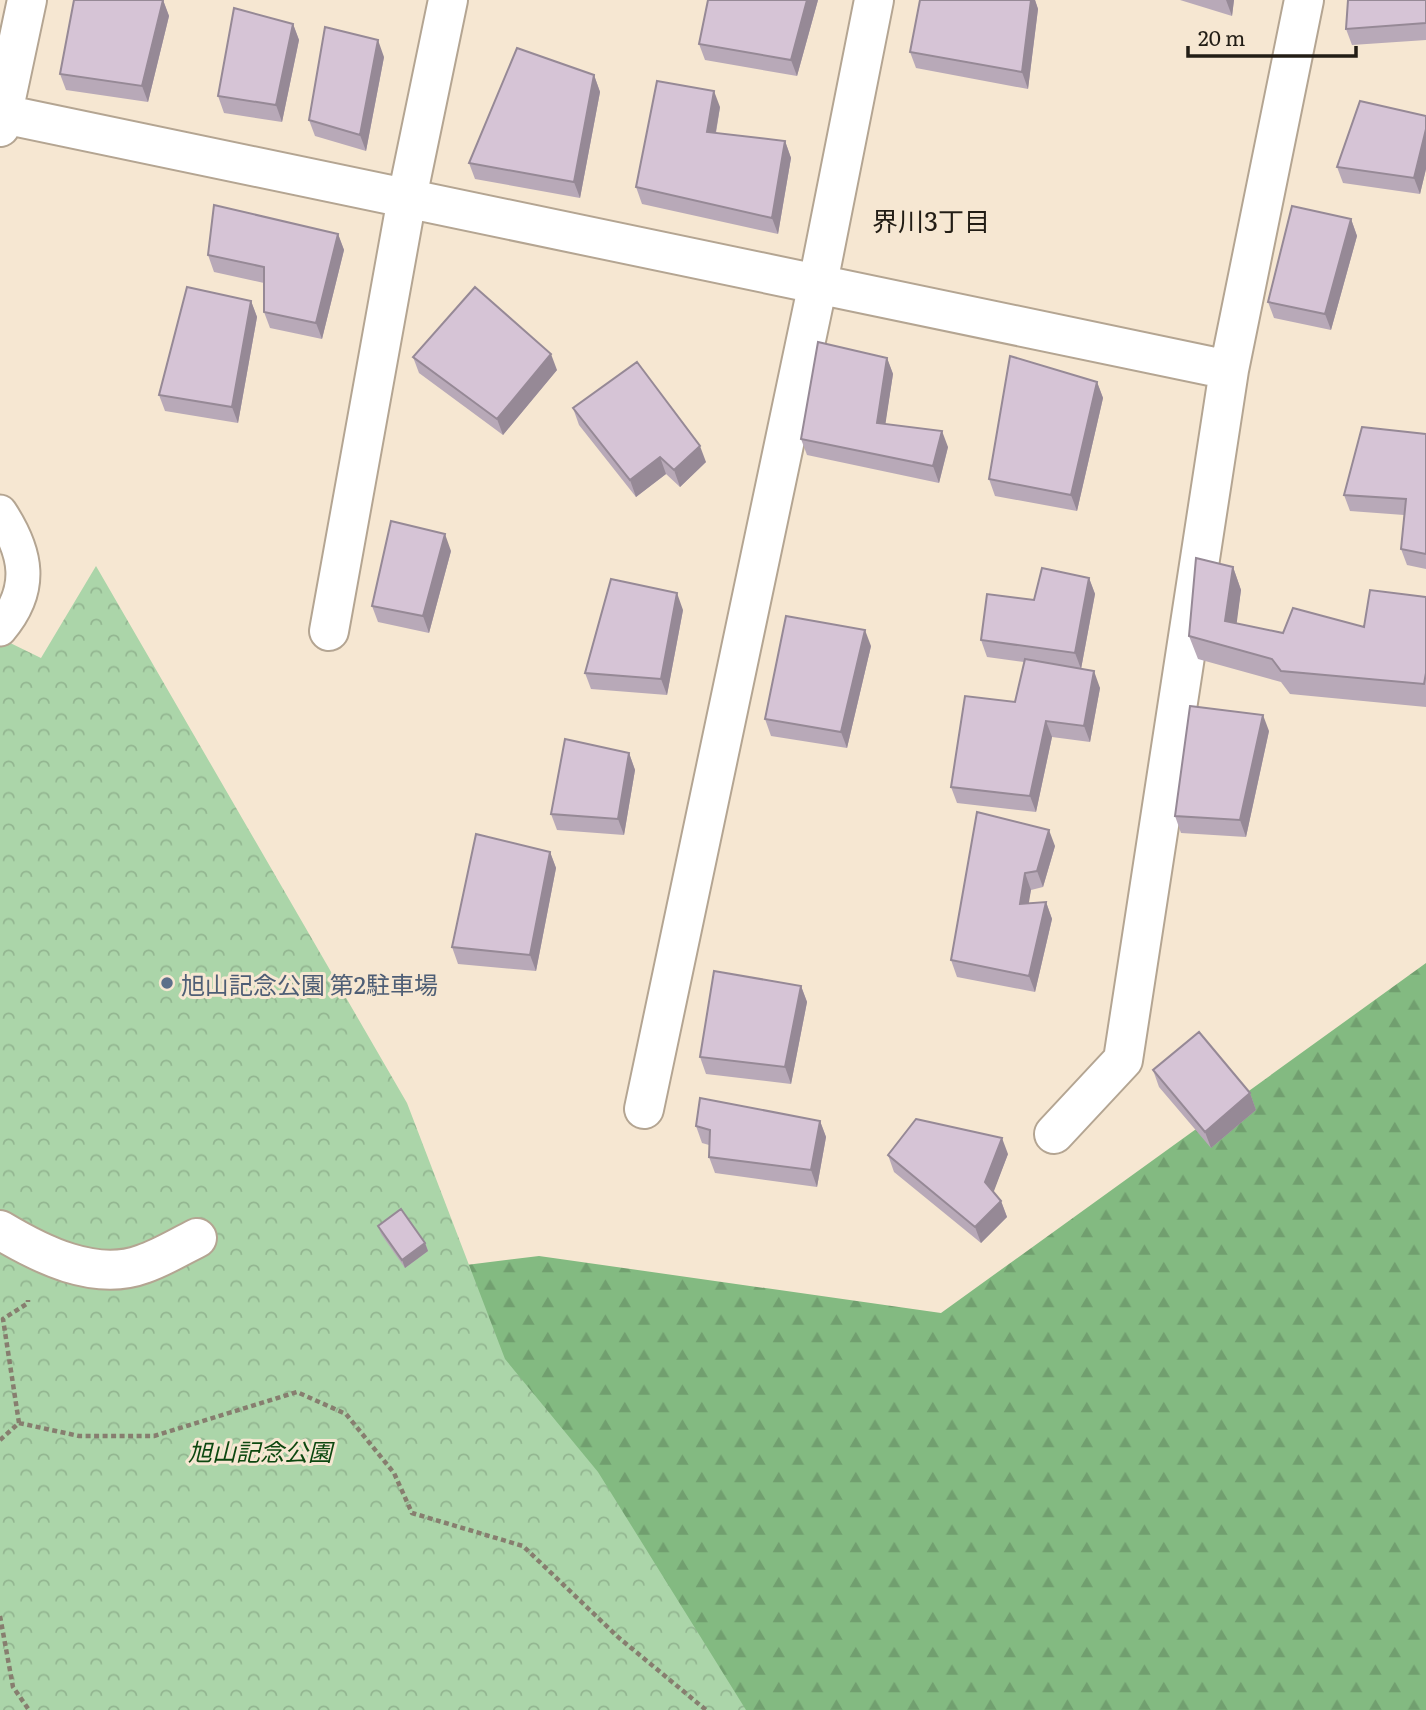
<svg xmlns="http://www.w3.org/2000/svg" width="1426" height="1710" font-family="Literata,'Noto Sans JP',serif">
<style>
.forest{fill:url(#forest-firs)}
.park{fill:url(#park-crowns)}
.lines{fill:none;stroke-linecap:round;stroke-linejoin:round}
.lane-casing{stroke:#b4a592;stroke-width:37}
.street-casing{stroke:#b4a592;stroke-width:42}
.path{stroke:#877e6f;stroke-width:4.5;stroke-dasharray:5 3.5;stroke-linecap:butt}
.lane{stroke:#fff;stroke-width:33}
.street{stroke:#fff;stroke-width:38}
.wall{fill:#b8a9b8}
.shaded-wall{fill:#968996}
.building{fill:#d6c4d6;stroke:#968996;stroke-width:2}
.service-dot{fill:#5c6f8a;stroke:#f6e7d2;stroke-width:2.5}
.labels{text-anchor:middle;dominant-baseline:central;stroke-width:6;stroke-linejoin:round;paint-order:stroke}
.service-label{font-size:24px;fill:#4e5e75;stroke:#f6e7d2;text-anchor:start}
.park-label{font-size:24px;font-style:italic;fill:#0d4810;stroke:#f6e7d2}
.neighbourhood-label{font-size:26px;fill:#221d15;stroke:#f6e7d2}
</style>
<defs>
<pattern id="forest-firs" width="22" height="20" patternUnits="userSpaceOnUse" patternTransform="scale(1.75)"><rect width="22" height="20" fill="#83ba81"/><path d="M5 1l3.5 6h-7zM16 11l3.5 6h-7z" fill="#719f6f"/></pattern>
<pattern id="park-crowns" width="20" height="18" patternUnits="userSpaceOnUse" patternTransform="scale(1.75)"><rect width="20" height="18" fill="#abd5a9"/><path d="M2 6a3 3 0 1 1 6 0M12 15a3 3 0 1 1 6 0" fill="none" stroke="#93b691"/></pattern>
</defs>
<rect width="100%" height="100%" fill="#f6e7d2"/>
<path class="forest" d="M1426,963V1710H0V1323L539,1256L941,1313Z"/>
<path class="park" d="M96,566L407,1103L505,1359L598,1472L746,1710H0V638L41,658Z"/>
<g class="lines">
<defs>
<path id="lane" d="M0,512C27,553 34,589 0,629"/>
<path id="street" d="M3,114L1229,370
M0,127L27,0
M329,631L407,198L448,0
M644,1109L818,283L874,0
M1054,1134L1123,1060L1229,370L1304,0
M0,1230C40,1254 95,1282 143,1264C161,1258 179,1247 197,1238"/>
</defs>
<use href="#lane" class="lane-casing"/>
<use href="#street" class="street-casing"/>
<path class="path" d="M19,1423L79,1436H154L297,1392L346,1414L394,1473L412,1513L523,1546L618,1637L706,1710
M0,1440L19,1423L3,1319L28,1303V1300
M0,1616L13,1687L29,1710"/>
<use href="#lane" class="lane"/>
<use href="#street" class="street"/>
</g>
<path class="wall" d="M163,0L169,16L148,102L66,90L60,74Z
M818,0L797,76L705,60L699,44Z
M920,0H1035L1038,9L1028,89L916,68L910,52Z
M1180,0H1234L1232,16Z
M1426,0V40L1352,45L1346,29Z
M293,24L299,40L282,122L224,113L218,96Z
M384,57L366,151L315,136L309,120Z
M594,75L600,92L580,198L475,179L469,163Z
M720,107L716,133L785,141L791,158L778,234L642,204L636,187Z
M1426,116V169L1420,194L1343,183L1337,167Z
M1351,219L1357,236L1331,330L1274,318L1268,302Z
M338,234L344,250L322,339L270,328L264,312V283L214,272L208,255Z
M251,301L257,317L238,423L165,411L159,395Z
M413,357L557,370L503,435L419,373Z
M887,358L893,374L885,424L948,447L939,483L807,455L801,439Z
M1097,382L1103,398L1077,511L995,496L989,479Z
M573,408L706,462L680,487L666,474L636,497L579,425Z
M1426,434V569L1407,565L1401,549L1404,515L1350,511L1344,495Z
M451,551L429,633L378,622L372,606Z
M1233,567L1241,590L1236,623L1283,633L1364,627L1426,597V707L1290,694L1281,682L1198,659L1189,636Z
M1089,578L1095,594L1081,669L1100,688L1090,742L1052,737L1036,812L957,803L951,787L1015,702L1024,662L987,657L981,640L1034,600Z
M683,610L667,695L591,689L585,673Z
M871,646L847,748L771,736L765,719Z
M1269,731L1246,837L1181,833L1175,816Z
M629,753L635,770L624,835L557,830L551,814Z
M977,812L1055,846L1043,887L1031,890L1028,903L1046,902L1052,919L1035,992L957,977L951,960Z
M550,852L556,868L536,971L458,964L452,947Z
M801,986L807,1002L791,1084L706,1074L700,1057Z
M1153,1070L1250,1093L1256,1110L1211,1148L1159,1087Z
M820,1121L826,1137L817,1187L715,1173L709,1157V1145L702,1143L696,1126Z
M1008,1154L993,1192L1001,1201L1007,1217L981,1243L894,1172L888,1155Z
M378,1226L425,1243L428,1251L405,1268L381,1234Z"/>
<path class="shaded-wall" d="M163,0L169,16L148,102L142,86Z
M807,0H818L797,76L791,60Z
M1031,0H1035L1038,9L1028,89L1022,72Z
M1226,0H1234L1232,16Z
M293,24L299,40L282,122L276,105Z
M378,40L384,57L366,151L360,135Z
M594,75L600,92L580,198L574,182Z
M714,91L720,107L713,148L707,132Z
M1426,129V169L1420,194L1414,178Z
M785,141L791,158L778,234L772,218Z
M1351,219L1357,236L1331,330L1325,314Z
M338,234L344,250L322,339L316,323Z
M251,301L257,317L238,423L232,407Z
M551,354L557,370L503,435L497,419Z
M887,358L893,374L883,440L877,423Z
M1097,382L1103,398L1077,511L1071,495Z
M942,431L948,447L939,483L933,466Z
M700,446L706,462L680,487L674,470Z
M660,457L666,474L636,497L630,480Z
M445,534L451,551L429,633L423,616Z
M1233,567L1241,590L1234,644L1225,621Z
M1089,578L1095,594L1081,669L1075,653Z
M677,593L683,610L667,695L661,679Z
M865,630L871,646L847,748L841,732Z
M1094,671L1100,688L1090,742L1084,726Z
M1263,715L1269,731L1246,837L1240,820Z
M1046,721L1052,737L1036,812L1030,796Z
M629,753L635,770L624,835L618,819Z
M1049,830L1055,846L1043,887L1037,871Z
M550,852L556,868L536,971L530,955Z
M1025,873L1031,890L1026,920L1020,904Z
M1046,902L1052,919L1035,992L1029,976Z
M801,986L807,1002L791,1084L785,1067Z
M1250,1093L1256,1110L1211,1148L1205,1132Z
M820,1121L826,1137L817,1187L811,1170Z
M1002,1138L1008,1154L991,1199L985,1182Z
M1001,1201L1007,1217L981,1243L975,1227Z
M425,1243L428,1251L405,1268L402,1260Z"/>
<path class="building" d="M74,0H163L142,86L60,74Z
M708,0H807L791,60L699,44Z
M920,0H1031L1022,72L910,52Z
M1348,0H1426V23L1346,29Z
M234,8L293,24L276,105L218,96Z
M325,27L378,40L360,135L309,120Z
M517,48L594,75L574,182L469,163Z
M657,81L714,91L707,132L785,141L772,218L636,187Z
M1360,101L1426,116V129L1414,178L1337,167Z
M214,205L338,234L316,323L264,312V267L208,255Z
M1292,206L1351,219L1325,314L1268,302Z
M187,287L251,301L232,407L159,395Z
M475,287L551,354L497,419L413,357Z
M818,342L887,358L877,423L942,431L933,466L801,439Z
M1010,356L1097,382L1071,495L989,479Z
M637,362L700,446L674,470L660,457L630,480L573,408Z
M1362,427L1426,434V554L1401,549L1406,499L1344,495Z
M391,521L445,534L423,616L372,606Z
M1196,558L1233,567L1225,621L1283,633L1293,608L1364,627L1370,590L1426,597V673L1424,684L1281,671L1272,659L1189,636Z
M1042,568L1089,578L1075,653L981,640L987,594L1034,600Z
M611,579L677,593L661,679L585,673Z
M786,616L865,630L841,732L765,719Z
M1025,659L1094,671L1084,726L1046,721L1030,796L951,787L965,696L1015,702Z
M1190,706L1263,715L1240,820L1175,816Z
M565,739L629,753L618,819L551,814Z
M977,812L1049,830L1037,871L1025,873L1020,904L1046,902L1029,976L951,960Z
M476,834L550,852L530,955L452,947Z
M714,971L801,986L785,1067L700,1057Z
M1199,1032L1250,1093L1205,1132L1153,1070Z
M700,1098L820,1121L811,1170L709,1157L710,1130L696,1126Z
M916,1119L1002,1138L985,1182L1001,1201L975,1227L888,1155Z
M401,1209L425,1243L402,1260L378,1226Z"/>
<circle class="service-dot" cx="167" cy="983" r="7"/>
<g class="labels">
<g class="service-label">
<text x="181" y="983">旭山記念公園 第2駐車場</text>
</g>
<g class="park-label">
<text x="260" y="1450">旭山記念公園</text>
</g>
<g class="neighbourhood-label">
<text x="931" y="219">界川3丁目</text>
</g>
</g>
<path d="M1188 46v10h168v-10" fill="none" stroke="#221d15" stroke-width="3.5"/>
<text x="1198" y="46" font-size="21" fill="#221d15" stroke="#f6e7d2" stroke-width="5" paint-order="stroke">20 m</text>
</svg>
